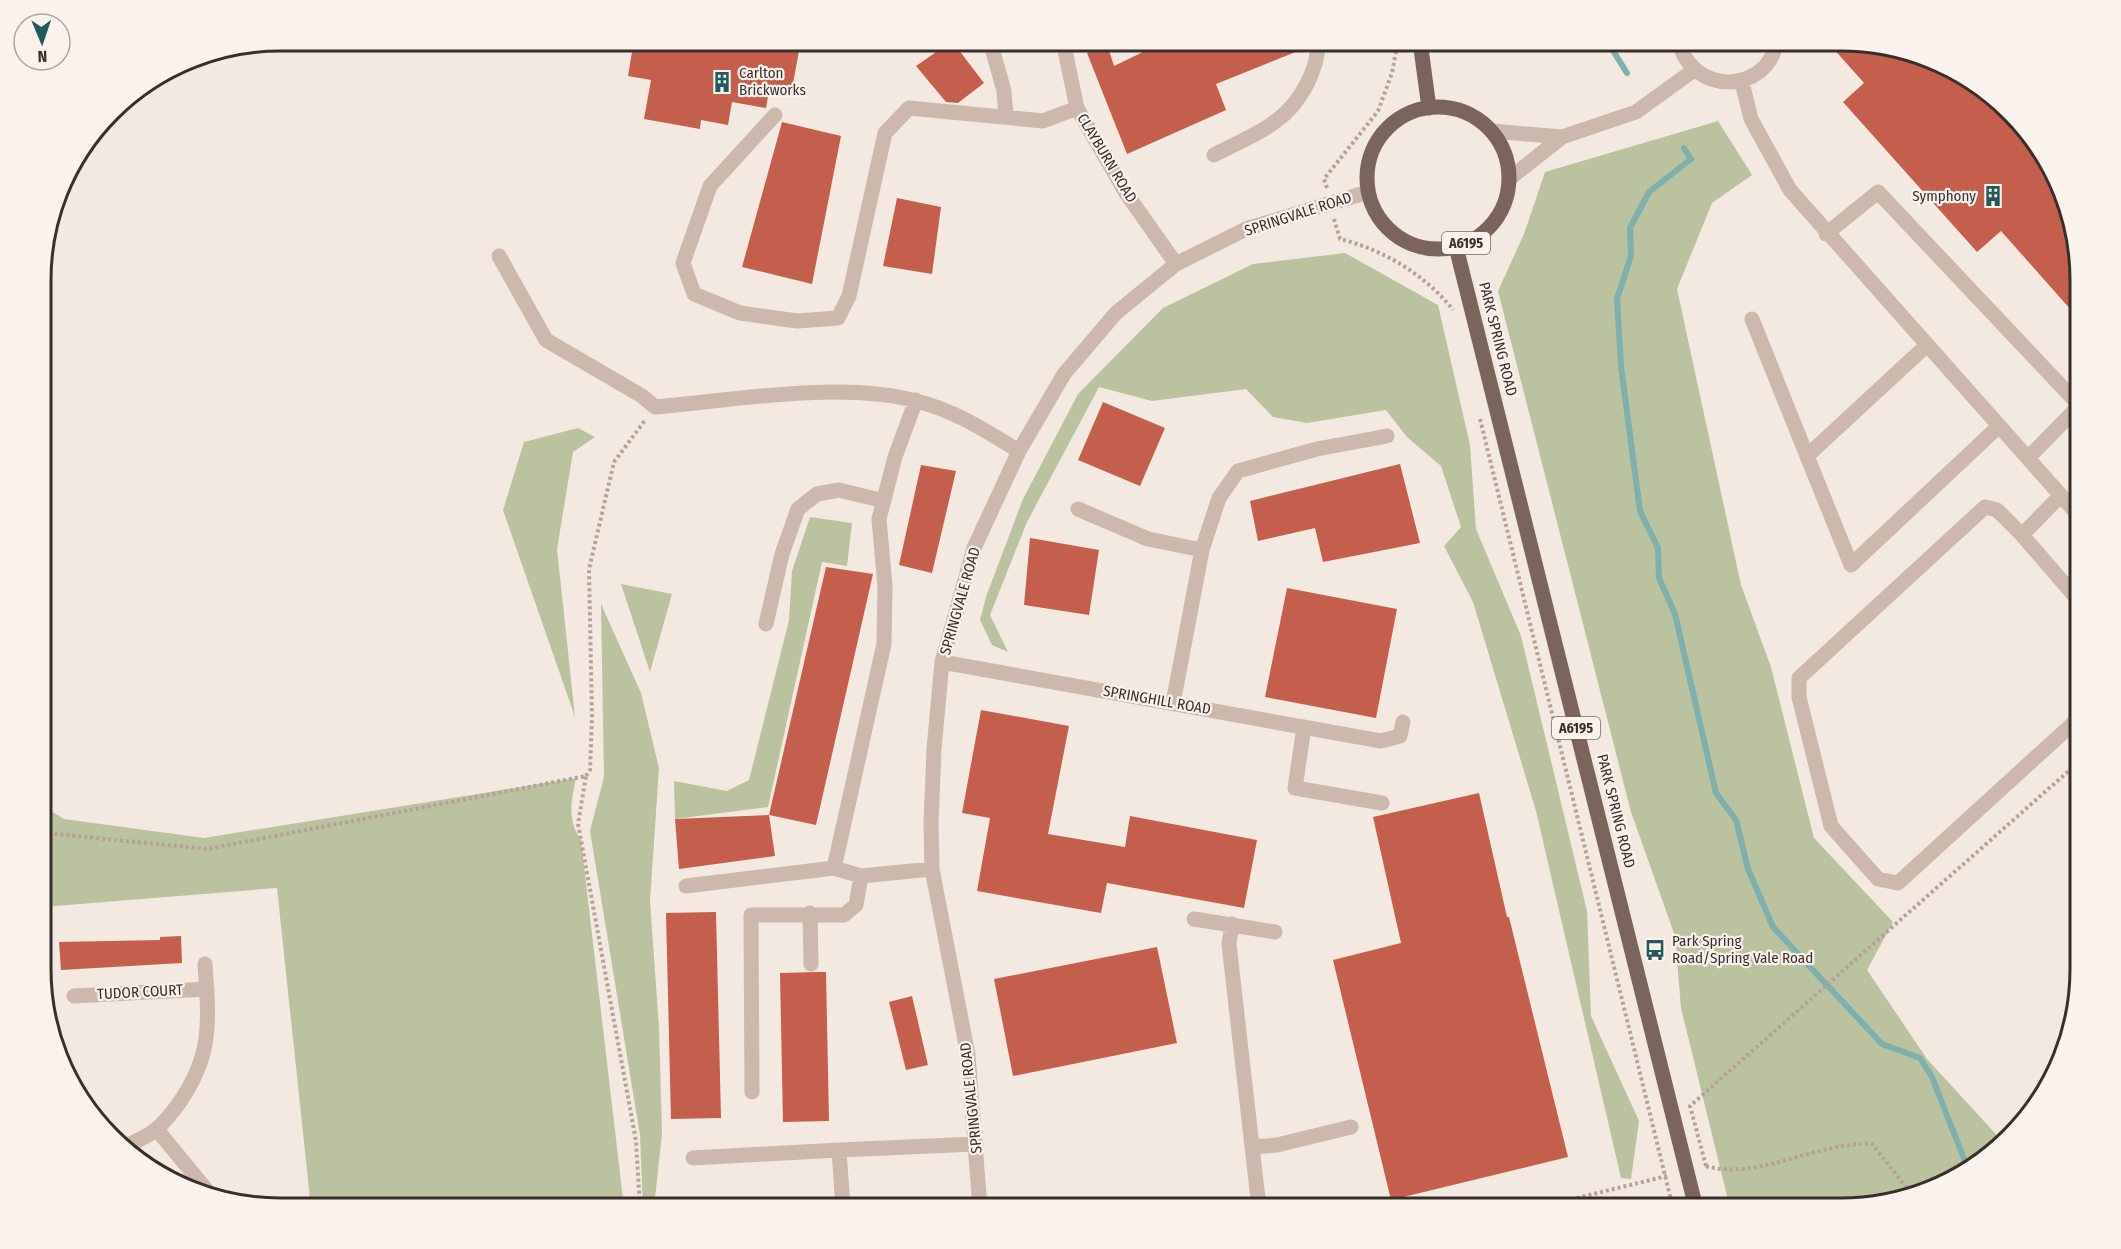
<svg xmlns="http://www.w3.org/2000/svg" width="2121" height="1249" font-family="'Fira Sans Condensed',sans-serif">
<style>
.green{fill:#bac2a0}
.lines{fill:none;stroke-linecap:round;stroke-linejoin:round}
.stream{stroke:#7fb0ae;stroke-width:6}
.building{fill:#c45f4d}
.path{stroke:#b7a196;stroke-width:4;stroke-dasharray:3 3;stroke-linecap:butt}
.minor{stroke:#ccb8ac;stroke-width:15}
.major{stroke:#7b645c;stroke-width:15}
.labels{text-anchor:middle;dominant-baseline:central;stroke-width:4.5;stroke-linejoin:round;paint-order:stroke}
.shield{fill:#faf3ed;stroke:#746965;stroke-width:1.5}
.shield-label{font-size:14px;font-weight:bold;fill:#3a2e2b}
.poi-label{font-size:15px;fill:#3a2e2b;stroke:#faf3ed;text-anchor:start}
.street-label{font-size:15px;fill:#3a2e2b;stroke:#faf3ed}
.rim{fill:none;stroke:#3a2e2b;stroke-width:3}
</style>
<rect width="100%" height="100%" fill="#f3e9e0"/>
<path class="green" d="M1718,121L1752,175L1712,203L1677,289L1741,585L1771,667L1814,838L1893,922L1867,970L1927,1059L2004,1143L1961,1176L1856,1208H1730L1681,1008L1675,936L1631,812L1498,291L1524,234L1545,172Z
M1345,253L1438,305L1470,445L1476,529L1521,636L1587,911L1591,1016L1639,1121L1631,1179L1621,1178L1536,811L1473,602L1444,546L1461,527L1441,466L1407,437L1386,410L1307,423L1273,417L1246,389L1152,401L1099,387L1027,522L990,615L1008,652L992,645L980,620L987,594L1023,499L1078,394L1163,308L1253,264Z
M578,428L595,437L573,452L557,549L575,717L503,510L524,442Z
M810,517L852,523L847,566L822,562L768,807L675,819L674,781L727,791L749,780L789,620L792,571Z
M621,584L672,594L650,672Z
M601,604L641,693L659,768L650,901L659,1028L662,1133L654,1208H643L640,1135L590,831L604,777Z
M576,778C571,801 567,820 581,840L624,1208H311L277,888L43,907V806L64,819L204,838Z"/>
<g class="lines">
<path class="stream" d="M1607,41L1627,73
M1684,148L1691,159L1649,192L1630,228L1631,256L1617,299L1621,366L1640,511L1658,548L1659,578L1675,614L1716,793L1736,820L1748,869L1773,927L1882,1044L1920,1058L1932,1077L1968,1169H1970"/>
</g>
<path class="building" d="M634,40H801L792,89L770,85L766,108L732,102L728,125L701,120L700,129L644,119L651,80L628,76Z
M1168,40H1308V47L1216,84L1226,110L1127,154L1087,53L1107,44L1114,66Z
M1840,40L1903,49L1961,73L2010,111L2048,160L2080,264V320L2001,231L1977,252L1843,102L1864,83L1832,47Z
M952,41L984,83L958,103L946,102L916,66Z
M782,122L841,136L812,284L742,267Z
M897,198L941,207L932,274L883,266Z
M1103,402L1165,428L1140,486L1078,460Z
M1400,464L1420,543L1323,562L1315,528L1258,541L1250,501Z
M921,465L956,471L932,573L899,565Z
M1030,538L1099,550L1089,615L1024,605Z
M826,567L873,574L816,825L769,815Z
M1287,588L1397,609L1376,718L1265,697Z
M981,710L1069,726L1048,834L1125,847L1130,816L1257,840L1244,908L1107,883L1101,913L977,891L990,818L962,813Z
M1479,793L1507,917H1509L1568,1157L1391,1200L1333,960L1401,943L1373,817Z
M769,815L775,856L679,869L675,819Z
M716,912L721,1118L671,1119L666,913Z
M181,936L182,963L61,970L59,942L160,940V937Z
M1157,947L1177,1043L1013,1076L994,979Z
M816,972H826L829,1121L783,1122L780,973Z
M912,996L928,1065L906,1070L889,1002Z"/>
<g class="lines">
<path class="path" d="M1327,188L1324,179L1378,111L1392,73L1398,41
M1334,219L1340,239C1382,249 1426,275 1453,310
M1480,419L1673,1208
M586,776L590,770L592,717L589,569L614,462L646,419
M43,830L55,834L207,849L586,776L578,824L636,1141L640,1208
M1706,1166L1690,1106L2080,761
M1706,1166C1758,1181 1818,1141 1872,1144L1910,1192
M1536,1208L1667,1176"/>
<path class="minor" d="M990,41L1004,91L1006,117
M1063,41L1077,108L1126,193L1176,264
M1679,41C1690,95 1767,96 1777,41
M1742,82L1751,119L1790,190L2080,517
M775,115L710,186L683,263L694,294L740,313L797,321L838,318L849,296L885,133L909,108L1043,121L1077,108
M1492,131L1562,137
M1214,155C1234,144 1258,135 1276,121C1300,104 1319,69 1318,41
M1509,179L1562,137L1636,112L1694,70
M1826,234L1878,192L2080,406
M499,256L546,340L642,396L655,407C734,400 840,381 916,401C954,410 986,431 1019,451
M1752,319L1807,456
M1927,345L1807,456L1851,565L1998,427
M2028,458L2079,406
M2060,496L2022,535L2080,602
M1078,509L1148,539L1202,550
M2022,535L1997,510L1985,507L1799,678V697L1831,826L1878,879L1898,883L2080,717
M766,624L782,554L798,509L817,494L839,490L884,501
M942,662L1381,741L1400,736L1403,722
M1173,703L1202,550L1219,498L1238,471L1317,449L1387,436
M1304,727L1295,788L1382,803
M834,868L884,644L885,586L879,519L895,457L916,400
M686,886L834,868L861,876L932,869
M810,913L811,964
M1194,919L1275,932
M1232,924L1229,944L1259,1208
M74,996L207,989
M752,1092L751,915H844L856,905L861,876
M80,1098V1099
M158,1131L214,1199
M127,1145C153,1135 161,1127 177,1106C213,1056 209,1023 205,964
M1253,1147L1277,1145L1351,1127
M693,1158L839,1150
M843,1208L839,1150L976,1144
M980,1208L968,1055L932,869L931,823L934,749L942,662L974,548L1019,451L1064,374L1116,313L1176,264L1246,229L1368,192"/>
<path class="major" d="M1420,41L1429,108
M1367 178a71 71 0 1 1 142 0a71 71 0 1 1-142 0Z
M1456,247L1696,1208"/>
</g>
<defs>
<symbol id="building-bare" viewBox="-9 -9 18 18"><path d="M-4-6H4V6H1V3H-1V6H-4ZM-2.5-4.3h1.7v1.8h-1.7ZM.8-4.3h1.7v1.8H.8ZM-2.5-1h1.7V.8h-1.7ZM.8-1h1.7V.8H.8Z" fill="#205b5a" stroke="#faf3ed" stroke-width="2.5" paint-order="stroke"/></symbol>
<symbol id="bus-bare" viewBox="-9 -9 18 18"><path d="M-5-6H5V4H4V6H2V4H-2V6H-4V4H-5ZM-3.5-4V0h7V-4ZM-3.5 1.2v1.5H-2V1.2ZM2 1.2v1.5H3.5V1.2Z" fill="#205b5a" stroke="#faf3ed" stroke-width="2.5" paint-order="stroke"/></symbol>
</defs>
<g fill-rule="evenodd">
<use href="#building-bare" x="707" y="67" width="30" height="30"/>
<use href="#building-bare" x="1978" y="181" width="30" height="30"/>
<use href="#bus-bare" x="1640" y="935" width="30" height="30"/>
</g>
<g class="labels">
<g class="shield">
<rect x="1442" y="232" width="48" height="22" rx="4.5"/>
<rect x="1552" y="717" width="48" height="22" rx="4.5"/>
</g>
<g class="shield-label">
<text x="1466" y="243">A6195</text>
<text x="1576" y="728">A6195</text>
</g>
<g class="poi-label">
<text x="739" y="73">Carlton<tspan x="739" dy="17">Brickworks</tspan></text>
<text x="1976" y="196" text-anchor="end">Symphony</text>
<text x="1672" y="941">Park Spring<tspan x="1672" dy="17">Road/Spring Vale Road</tspan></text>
</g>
<g class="street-label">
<text transform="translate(1107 158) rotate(59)">CLAYBURN ROAD</text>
<text transform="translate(1298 214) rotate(-18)">SPRINGVALE ROAD</text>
<text transform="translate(1498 339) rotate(76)">PARK SPRING ROAD</text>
<text transform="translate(960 601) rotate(-74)">SPRINGVALE ROAD</text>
<text transform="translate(1157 700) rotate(10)">SPRINGHILL ROAD</text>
<text transform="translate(1616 811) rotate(76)">PARK SPRING ROAD</text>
<text transform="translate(140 992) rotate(-3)">TUDOR COURT</text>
<text transform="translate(971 1098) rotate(-96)">SPRINGVALE ROAD</text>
</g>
</g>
<path d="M0 0H2121V1249H0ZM280 51H1841A229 229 0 0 1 2070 280V969A229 229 0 0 1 1841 1198H280A229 229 0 0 1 51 969V280A229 229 0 0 1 280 51Z" fill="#faf3ed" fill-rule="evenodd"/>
<path class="rim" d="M280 51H1841A229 229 0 0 1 2070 280V969A229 229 0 0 1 1841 1198H280A229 229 0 0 1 51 969V280A229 229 0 0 1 280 51Z"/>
<g transform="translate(42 42) rotate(178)"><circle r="28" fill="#faf3ed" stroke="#ada49f" stroke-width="1.5"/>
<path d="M0-4.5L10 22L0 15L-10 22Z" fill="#205b5a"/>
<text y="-9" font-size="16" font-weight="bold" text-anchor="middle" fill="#3a2e2b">N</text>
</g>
</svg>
